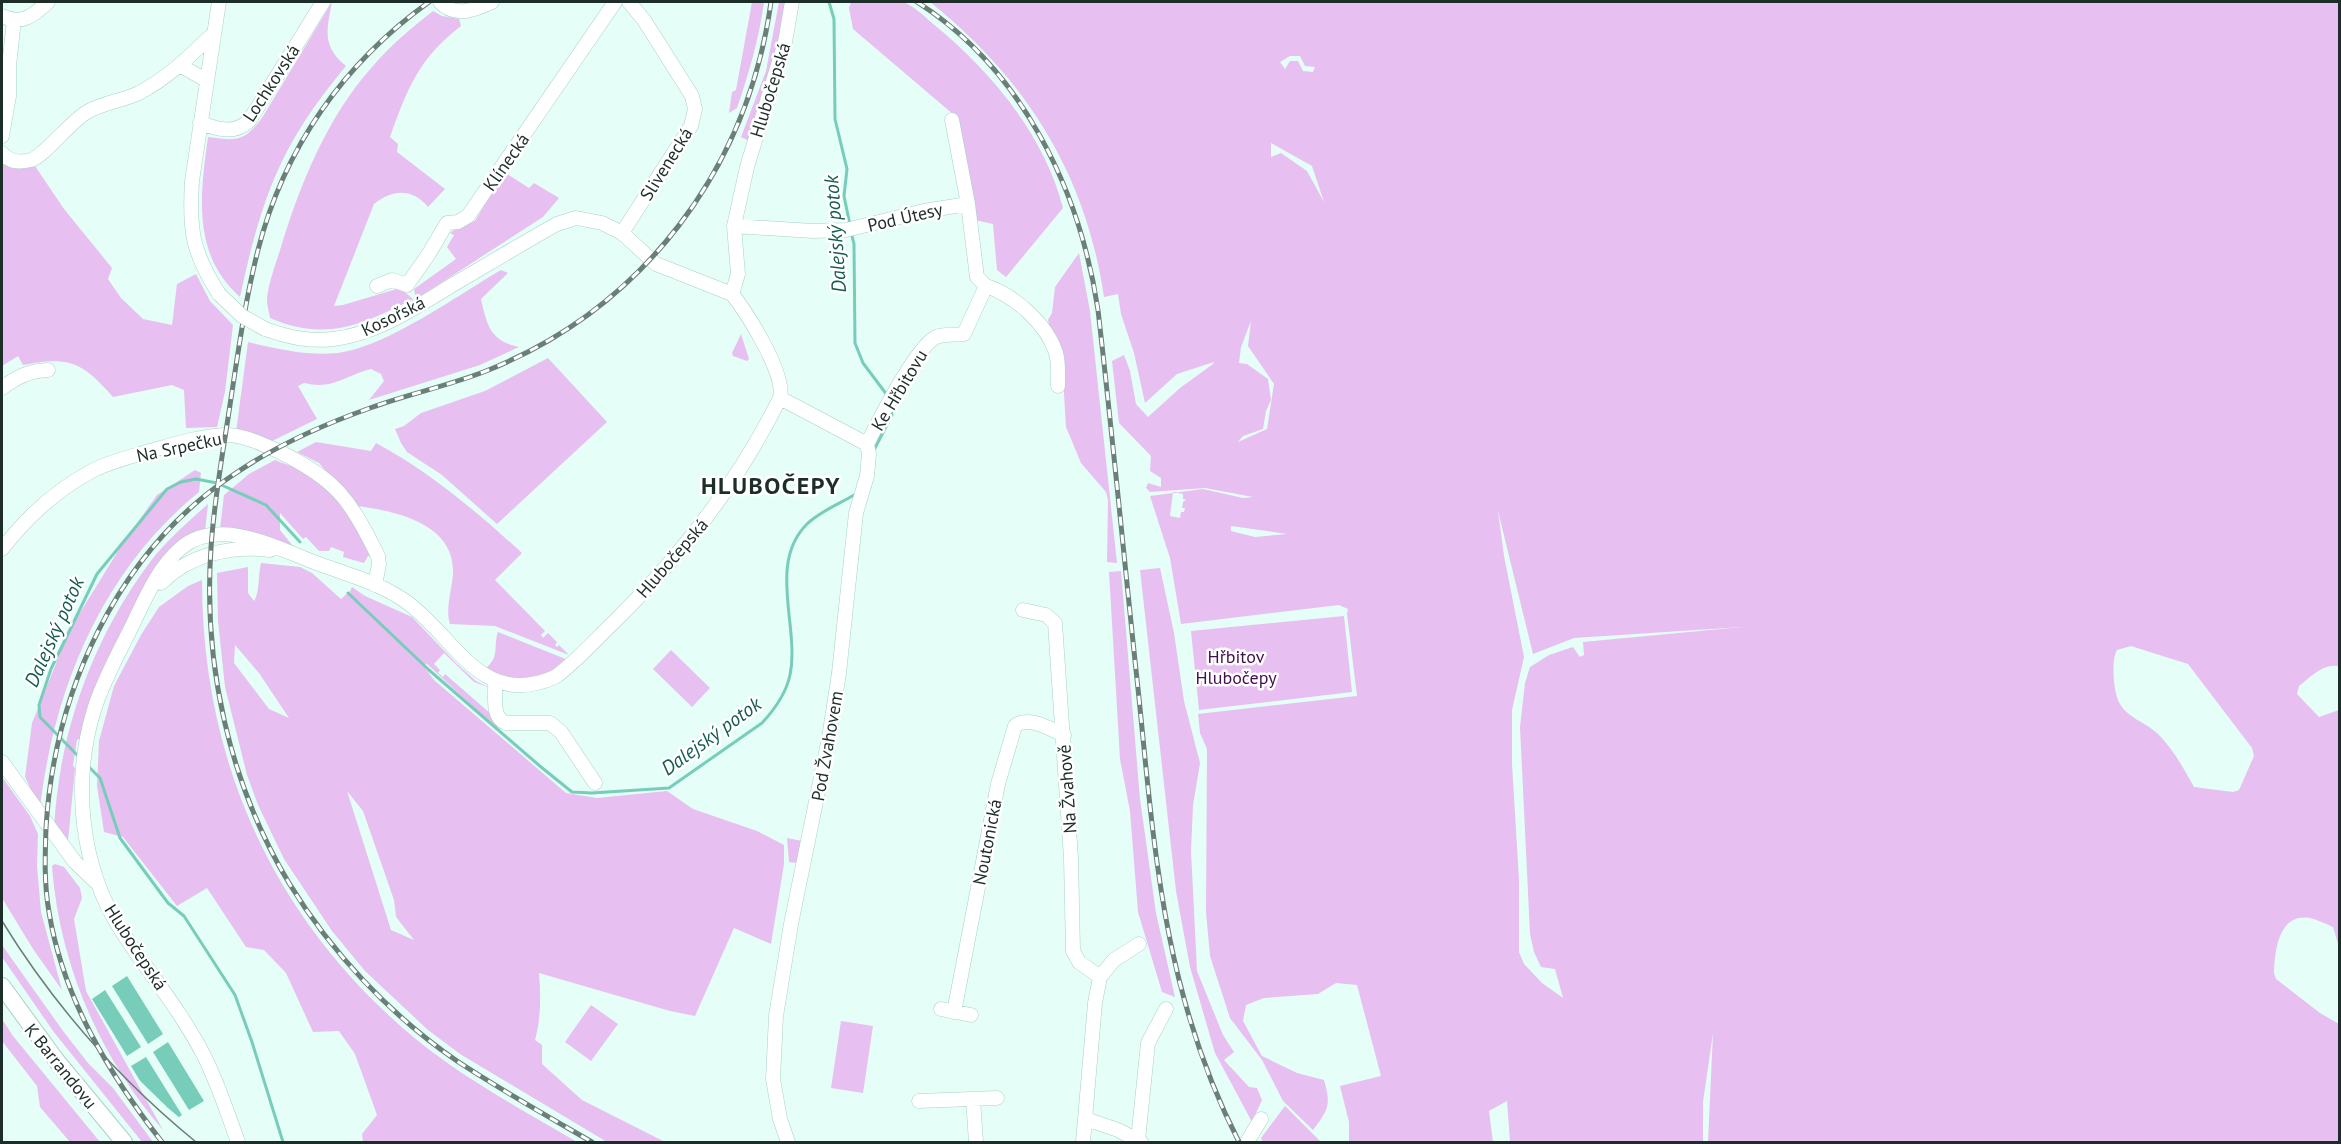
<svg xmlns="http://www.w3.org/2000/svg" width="2341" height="1144" font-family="'PT Sans',sans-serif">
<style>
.green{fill:#e8bff1;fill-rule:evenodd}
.water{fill:#78cdba}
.pier{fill:#e5fef7}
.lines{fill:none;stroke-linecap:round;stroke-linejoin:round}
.stream{stroke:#78cdba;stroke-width:3}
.minor-casing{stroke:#a8d1c7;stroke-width:15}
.major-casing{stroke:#a8d1c7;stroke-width:18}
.minor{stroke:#fff;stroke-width:14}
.major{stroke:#fff;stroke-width:16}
.tram{stroke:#6b7f79;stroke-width:1.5}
.rail-casing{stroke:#6b7f79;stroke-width:5}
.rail{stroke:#fff;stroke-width:3;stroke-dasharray:9;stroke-linecap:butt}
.minor-bridge-casing{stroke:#a8d1c7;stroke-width:15;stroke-linecap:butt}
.minor-bridge{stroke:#fff;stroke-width:14}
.labels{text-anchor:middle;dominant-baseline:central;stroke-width:5;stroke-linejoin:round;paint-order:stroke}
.street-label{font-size:18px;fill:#1d2d29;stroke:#fff}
.park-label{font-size:18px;fill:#430e4e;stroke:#fff}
.water-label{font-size:20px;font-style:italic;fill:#165c50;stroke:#fff}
.district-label{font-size:24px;font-weight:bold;letter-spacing:1.5px;fill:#1d2d29;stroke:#fff}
</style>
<rect width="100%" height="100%" fill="#e5fef7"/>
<path class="green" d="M332,2C327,28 321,46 346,66C327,89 310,111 295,137C266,186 252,241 240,297C192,255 200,195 208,137C237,141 244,142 262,118Z
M752,2H764C759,39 749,73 737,108L729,113L732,92L736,90Z
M779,2H786L780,40L749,141L741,137L766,71Z
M851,2C865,2 889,0 902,2C912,4 924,16 932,23C990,70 1044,134 1063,208L1006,277L997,270L993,224L975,220L954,115L853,29L849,8Z
M930,2H2339V666C2322,664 2312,676 2299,686L2297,694L2319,717L2339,710V947L2333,927C2326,924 2318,920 2310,918C2278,913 2275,951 2274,973L2276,979L2320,1013L2339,1024V1142H1708L1713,1033L1703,1102V1142H1510L1507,1101L1489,1111L1493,1142H1349V1122L1340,1086L1381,1076L1357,985L1336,983L1318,994L1264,998L1246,1005L1243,1021L1262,1056L1297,1073L1324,1080C1331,1105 1329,1109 1313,1130L1283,1101L1262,1060L1230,1018L1210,956L1206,912L1207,749L1200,733L1198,714L1357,696L1347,614L1348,609L1339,605L1181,624L1170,558L1150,496L1203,489L1243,498L1253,497L1205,488L1150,492L1146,488L1148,483L1161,487V478L1150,471L1151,456L1119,423L1112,361L1124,355L1130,371L1136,404L1148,417L1180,388L1213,364L1214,362L1177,374L1145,403L1134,353L1121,314L1118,294L1104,297C1086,174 1026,79 930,2ZM1290,56H1300L1305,66L1315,67L1313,72L1303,71L1298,61H1290L1285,69L1280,62ZM1271,143L1312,166L1324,202L1307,171L1281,153L1271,157ZM1251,321L1248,346L1274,384L1267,429L1238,442L1243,436L1263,429L1266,411L1271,400L1268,379L1247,364L1239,363L1241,347ZM1173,492L1183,494V499L1186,500L1183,502L1182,508H1185L1184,512H1181L1180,518L1170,516ZM1498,511L1533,654L1574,638L1742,627L1583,642L1584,655L1580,657L1573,647L1549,655L1530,667L1525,683L1520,727L1530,934L1534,952L1541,967L1555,969L1563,998L1542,983L1524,964L1519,952V880L1512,764V710L1524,657L1504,556ZM1231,526L1287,534L1255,537L1231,531ZM2131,646L2188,664L2252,748L2254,756L2239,790L2233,792L2194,787C2183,767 2173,749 2157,733C2146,723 2127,717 2120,704C2113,693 2111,660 2117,650Z
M433,11L442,16L459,19L461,26C419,58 407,89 390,137L398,144L397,152L445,189L428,207C413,188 392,189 374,204L334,306L343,305L400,288L413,299C362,325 325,342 270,318C269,312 267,306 267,300C267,287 277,260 281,247C300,184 328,116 372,67C390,46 411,28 433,11Z
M2,161L33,163L64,209L112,268L108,279L121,298L143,319L172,325L177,284L196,274L210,301L233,325L225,392L217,427L186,428L184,390L172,385L113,397C82,362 70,356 23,365L18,356L2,366Z
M504,172L529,188L534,183L559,198L543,217L416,299L414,289L456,259L447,247L454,235L450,233L459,226L475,221Z
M1079,253L1090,311L1117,563L1107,562L1108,500L1106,492L1081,463L1066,427L1063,377L1048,320L1052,313L1055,287Z
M501,270L508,273L481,299C487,325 490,341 519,347L480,365L369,400L384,381L381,374L371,369C344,376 333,390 304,383L298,386L317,419L270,442L236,432L248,342C276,349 308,356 338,353C386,347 458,295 501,270Z
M741,334L749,359L747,361L733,356L732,353Z
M548,358L607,422L497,524L442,475L407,452L401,443L395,429L404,426L421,413L485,391Z
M316,442L371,451L376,443C430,472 477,512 522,553L495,580L545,631L541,635L543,638L548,633L557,642L555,645L557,647L559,645L569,655L495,626L450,624C445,610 452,589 453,574C456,524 396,511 357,506L319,463L297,452Z
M275,460C289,466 307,470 319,479C344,498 357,530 372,557L368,556L364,563L343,557L344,552L331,547L329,551H319L306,537L303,539L280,513V530L293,546L264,535L220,529L224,495L249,474Z
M195,470L201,473L199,492C103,570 54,687 40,808L25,777L32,723L70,629L123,543L157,495Z
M208,504L205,532L172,552L82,737L77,740L73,765L75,769L68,841L54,829C59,732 92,640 150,562C166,541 188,522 208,504Z
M261,563L300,567L312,573L341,599L350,591L352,587L365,596L412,617L457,664L476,681L490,688L474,682L444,653L434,664L440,670L438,673L443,677L445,674L491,714L499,725L496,728L426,663L425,668L434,680L566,793L597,798L667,791L693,809L757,831L784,845V864L771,944L734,928L695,1016L670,1011L539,973C541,996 541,1018 535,1040L542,1045V1064L582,1100L665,1142H607L460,1054L428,1030L365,971L332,931L284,859L258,805L247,775L225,687L218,621L217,573L248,567V593L254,601C260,592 258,574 261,563ZM235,645L259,673L289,718L269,709L234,663ZM347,791L363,811L394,900L396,917L414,940L391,930Z
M1160,568L1174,633L1184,701L1200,763L1193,805L1191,851L1197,971L1223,1035L1234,1052L1224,1060L1249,1087L1257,1088L1262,1100L1252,1122L1215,1053L1190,967L1176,891L1140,570Z
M1121,571L1140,799L1156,913L1175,997L1162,992L1138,912L1130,811L1120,759L1109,572Z
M202,580C202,763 275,923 417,1040C466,1080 523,1110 577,1142H363L362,1134L377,1115L355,1054L339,1031L313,1032L286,973L264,950L246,947L207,888L177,906L123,837L104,832L97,786L99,741L114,686L141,635L159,607L188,586Z
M1344,616L1352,692L1199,710L1191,631Z
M498,632L568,660C541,681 519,684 488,670L487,667C500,656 493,645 498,632Z
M671,650L710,688L692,707L653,669Z
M2,777L30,816L38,834L37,866L41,912L62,990L33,949L2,898Z
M787,838L802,841L803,864L789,862Z
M55,864L64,867L80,888L82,898L74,919L86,991L163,1130C99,1056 59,963 52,866Z
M2,945L63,1031L88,1063L113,1088L153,1142H142L53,1031L2,957Z
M591,1005L618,1024L591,1061L565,1042Z
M2,1019L13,1036L100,1142H70L40,1107L37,1086L2,1041Z
M841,1021L873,1026L863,1093L831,1088Z
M1285,1106L1321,1142H1263L1261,1138Z"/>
<path class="water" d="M127,976L163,1034L148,1044L112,986Z
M105,990L141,1047L127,1056L92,999Z
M168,1042L204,1101L189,1110L153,1052Z
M146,1057L182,1115L167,1125L131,1066Z"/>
<path class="pier" d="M131,1072L168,1108L181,1119L168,1127H165Z"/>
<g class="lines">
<path class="stream" d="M829,2L834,19L835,119L847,169L844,196L850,225
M851,232L854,244L855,343L863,363L887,395
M874,450L892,415L891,410
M348,593L429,670L541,767L572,792L592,793L669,788L762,723C775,709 786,694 790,675C800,627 767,564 807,524C819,512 839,504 854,495
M79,757L40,717L39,705L51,669L97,574L167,489L181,482L196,479L217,483L266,505L300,542
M88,766L100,778L120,838L168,903L184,916L235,995L252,1042L283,1142"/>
<defs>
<path id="minor" d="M219,2L192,181C189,230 192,252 219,294
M440,2C455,18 475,10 492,2
M2,16C21,26 34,15 48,2
M181,66L206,80
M952,120L968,204L977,277L986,286
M200,123C219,129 233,135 249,121L323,2
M2,136L9,96V66L14,20
M2,153C9,162 19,163 31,160C43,157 71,121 87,112C102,103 122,101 139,93C169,77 190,56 214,33
M734,226L813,231L846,230L924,211L968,204
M622,233L691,126L695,109L692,96L644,20L629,2
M377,286L392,280L407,285L428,255L447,223L458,222L468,216L615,2
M986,286C1014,295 1047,324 1056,353C1059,363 1058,375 1058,386
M732,294L738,274L734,226L747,167L785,42L792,2
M265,329C288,337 309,342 333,339C376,334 413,309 449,287C485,266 521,244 557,224L576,218L602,223L622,233L656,264L732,294
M2,388C17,377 28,371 48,370
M780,398L867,444
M867,444C878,422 916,347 936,337C943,334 955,335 964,334L986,286
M2,549C26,518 55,491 90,472C108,462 130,457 150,451C175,444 200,436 226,435C244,435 262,444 278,451C337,480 349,498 378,556L379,564L375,585
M161,583C189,555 230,545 270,550
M1023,610L1046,615L1055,623L1071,858L1073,951L1079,962L1100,977
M495,681C496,695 491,718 506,723H550L561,732L595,783
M2,762L75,862L98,884
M941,1009L971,1015
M954,1012L998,784L1015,726C1028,715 1050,729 1064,735
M973,1099L976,1142
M919,1101L997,1098
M1086,1119L1118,1130L1141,1142
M1138,1140L1148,1043L1166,1009
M238,1142C227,1112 217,1080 202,1052C179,1008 147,971 121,930C80,866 72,782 94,710C102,684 115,660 127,636C142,607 155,570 181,548C220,515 280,550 319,564C349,575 383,584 408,603C457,640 482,709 555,677C577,661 595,640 615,621C682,555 738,483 780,398C786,374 747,313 732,294
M788,1142L780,1119L773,1079L776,1016L791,924L829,738L839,673L856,513L867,476L869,454L867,444
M1083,1142L1095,1003L1100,977L1114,960L1139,944
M1247,1142L1261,1119"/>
<path id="major" d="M2,986L56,1060L124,1142"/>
</defs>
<use href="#minor" class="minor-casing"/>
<use href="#major" class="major-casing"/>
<use href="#minor" class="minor"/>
<use href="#major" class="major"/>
<path class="tram" d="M2,921C53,1004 120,1080 196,1142"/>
<defs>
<path id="rail" d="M429,2C344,63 284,148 258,250C245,301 238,353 230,405C223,452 214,500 211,548C203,664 229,783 289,883C331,952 390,1015 457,1061C501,1090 547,1116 592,1142
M917,2C1022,69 1080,190 1098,310C1113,439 1125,569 1139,698C1155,858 1165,997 1239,1142
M162,1142C109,1074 63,998 49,912C44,884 45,856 46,828C54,692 117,552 233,475C275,446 322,425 370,408C408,394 448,386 486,371C644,308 748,168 771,2"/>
</defs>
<use href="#rail" class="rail-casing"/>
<use href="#rail" class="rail"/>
<defs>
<path id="minor-bridge" d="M219,294L242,316L265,329"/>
</defs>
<use href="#minor-bridge" class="minor-bridge-casing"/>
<use href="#minor-bridge" class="minor-bridge"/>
</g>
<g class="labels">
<g class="street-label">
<text transform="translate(271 83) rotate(-57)">Lochkovská</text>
<text transform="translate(770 90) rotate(-73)">Hlubočepská</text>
<text transform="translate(506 162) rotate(-55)">Klínecká</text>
<text transform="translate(666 164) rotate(-58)">Slivenecká</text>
<text transform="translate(905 217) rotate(-13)">Pod Útesy</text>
<text transform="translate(393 316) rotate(-26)">Kosořská</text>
<text transform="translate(899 390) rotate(-59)">Ke Hřbitovu</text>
<text transform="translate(179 447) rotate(-12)">Na Srpečku</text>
<text transform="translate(672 558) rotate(-49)">Hlubočepská</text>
<text transform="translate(827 746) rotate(-80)">Pod Žvahovem</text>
<text transform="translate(1067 789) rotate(-94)">Na Žvahově</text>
<text transform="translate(987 842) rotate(-79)">Noutonická</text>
<text transform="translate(136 947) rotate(57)">Hlubočepská</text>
<text transform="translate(61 1066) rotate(51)">K Barrandovu</text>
</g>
<g class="park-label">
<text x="1236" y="656">Hřbitov<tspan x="1236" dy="21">Hlubočepy</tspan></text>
</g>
<g class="water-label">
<text transform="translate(835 234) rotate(-94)">Dalejský potok</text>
<text transform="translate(54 632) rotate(-66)">Dalejský potok</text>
<text transform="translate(711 736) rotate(-36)">Dalejský potok</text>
</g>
<g class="district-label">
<text x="771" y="485">HLUBOČEPY</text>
</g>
</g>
<rect width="2341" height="1144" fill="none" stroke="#1d2d29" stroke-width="6"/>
</svg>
